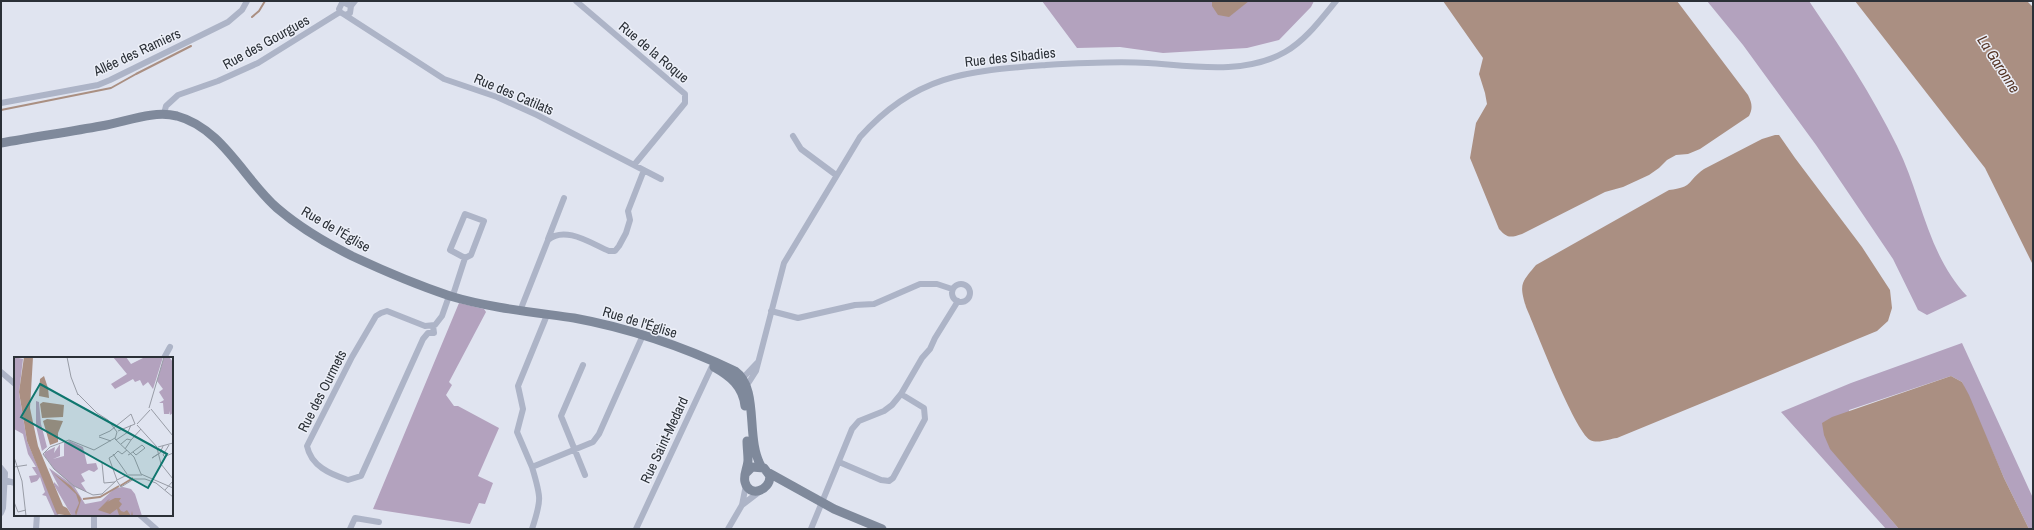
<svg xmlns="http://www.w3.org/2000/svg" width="2034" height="530" font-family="'Archivo Narrow',sans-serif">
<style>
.green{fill:#b3a2be}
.water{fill:#aa8f82}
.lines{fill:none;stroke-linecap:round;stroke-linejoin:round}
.stream{stroke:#aa8f82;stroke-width:2}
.street{stroke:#adb4c7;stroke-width:6}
.secondary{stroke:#7f899b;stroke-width:9}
.labels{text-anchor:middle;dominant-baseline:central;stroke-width:3;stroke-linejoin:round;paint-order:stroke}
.street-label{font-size:14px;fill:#2b3037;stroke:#eceff8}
.water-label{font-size:15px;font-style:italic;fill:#543425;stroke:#eceff8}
.inset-river{fill:none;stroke:#aa8f82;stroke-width:2}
.inset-road{fill:none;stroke:#989ca6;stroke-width:1}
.view{fill:#0f766e;fill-opacity:0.15;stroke:#0f766e;stroke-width:2}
.inset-edge{fill:none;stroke:#2b3037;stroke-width:2}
</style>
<rect width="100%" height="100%" fill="#e0e4f0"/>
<path class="green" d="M1042,1H1314L1311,7L1279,40L1247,48L1163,53L1120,47L1077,48Z
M1707,1H1809C1841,48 1872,95 1897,146C1922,196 1927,254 1967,296L1927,315L1918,310L1893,259L1816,145L1743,45Z
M459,303L484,309L486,312L449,382L452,385L446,395L454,406H458L499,428L478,476L493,483L485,504L479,503L470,524L373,509Z
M1962,343L2033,498V529H2029L2004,478L1962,382L1951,376L1849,410L1864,488L1899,529H1886L1781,412L1851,383Z"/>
<path class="water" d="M1212,1H1249L1229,17L1218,15L1212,6Z
M1443,1H1677L1748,95C1752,103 1753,108 1749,116L1700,149L1688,154L1676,155L1667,160L1659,168L1649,175L1623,187L1605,192L1522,234C1510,238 1507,238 1499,229L1470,158L1476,123L1487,104L1485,93L1479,74L1483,58Z
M1855,1H2027L2033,7V265L1985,168Z
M1775,135H1779L1795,158L1862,247L1890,290L1892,308L1888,321L1877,331L1617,438C1609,439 1598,444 1590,440C1574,430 1536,330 1526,307C1519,284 1521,283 1536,265L1669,190C1694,187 1686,182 1704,169L1762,139Z
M1951,376L1962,382L1969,395L2004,478L2029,529H1899L1830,449L1824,435L1822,423L1832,417Z"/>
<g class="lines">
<path class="stream" d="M252,17L259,11L265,1
M1,110L111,88L136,74L191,46"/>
<path class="street" d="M576,1L685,94V103L634,165
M351,6L345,3H342L339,9L340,12L345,15L350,13L351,6L355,1
M345,15L444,79L497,97L537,115L661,179
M1,103L98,85L110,80L228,22L242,10L247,1
M164,114L166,106L178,95L218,81L258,63L340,12
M793,136L801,149L836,175
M465,214L484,221L471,255L465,258L450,250Z
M548,239L564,198
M952 293a9 9 0 1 1 18 0a9 9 0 1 1-18 0Z
M520,311L548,240C565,225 592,244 609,251H615L619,246L626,233L630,220L628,211L644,170
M771,311L798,318L855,305L874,304L920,284H937L952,289
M547,315L518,386L523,409L517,432L532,467L593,442L599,434L643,335
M433,326L434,333H428L423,339L361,476L348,480C330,474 311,466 307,446L352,357L376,316L381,313L387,311L425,326L435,325L442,316L448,299L454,292L465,258
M164,358L170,347
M583,365L561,416L585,475
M1,372L15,384
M740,381L757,363
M742,385L749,382L756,371L784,263L860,137C916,74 968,71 1046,65C1080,63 1114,61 1148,63C1192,66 1245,75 1285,52C1306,40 1321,19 1336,1
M839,462L881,480L889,481L893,478L925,419L924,408L901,394
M532,467C541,497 542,499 532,529
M1,468L5,473L3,508L1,513
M4,480L15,483
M742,505L759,492
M140,515L156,529
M36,529L37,515
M94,529V515
M350,529L355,518L379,522
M636,529L713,364
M728,529L742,505L746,485
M811,529L852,429L859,421L884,411L892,405L901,394L922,358L930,349L935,338L958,301"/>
<path class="secondary" d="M1,143C34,137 68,132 101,126C126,122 152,110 177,116C222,128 244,179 277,208C299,227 326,243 352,256C384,271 417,285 450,296C490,308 532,312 574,318C629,328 684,347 735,371C760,389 745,438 761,466
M714,367C730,376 743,386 745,406
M746,473L752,467L764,468L770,476C770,491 749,498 745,482C743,475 748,467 748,460C748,454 747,447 747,441
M769,473L834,509L882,529"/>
</g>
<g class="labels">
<g class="street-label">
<text transform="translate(266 42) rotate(-29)">Rue des Gourgues</text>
<text transform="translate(137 52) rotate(-25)">Allée des Ramiers</text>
<text transform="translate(654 52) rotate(40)">Rue de la Roque</text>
<text transform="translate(1010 57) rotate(-6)">Rue des Sibadies</text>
<text transform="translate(514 94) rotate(23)">Rue des Catilats</text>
<text transform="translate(336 229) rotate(30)">Rue de l'Église</text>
<text transform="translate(640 322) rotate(17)">Rue de l'Église</text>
<text transform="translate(322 391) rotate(-63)">Rue des Ourmets</text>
<text transform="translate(664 440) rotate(-65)">Rue Saint-Medard</text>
</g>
<g class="water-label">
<text transform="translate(1999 64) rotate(57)">La Garonne</text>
</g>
</g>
<g transform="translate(14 357)">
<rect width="159" height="159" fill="#e0e4f0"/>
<path d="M0,0L9,2L5,36L13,84L45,159H41L32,139L28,138L31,135L26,120L23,124L17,126L15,119L23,118L18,110H22L14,97L9,77L0,72ZM99,0H112L117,7L131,0H149L139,32L134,25L129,29L126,23L121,25L119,22L101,32L97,27L113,17ZM150,0H155L159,5V56L156,58L155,54V57H150L149,46H145L150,43L145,35L149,32L143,24ZM22,44L25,45L27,67L33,90L28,94L22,69ZM56,84L69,90L73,107L82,106L84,112L80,115L75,113L67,117L71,124L67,126L73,135L79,138L60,129L71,147L87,144L101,131L109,130L117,132L121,137L128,159H58L40,128V125L45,130L35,111L56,126L40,112L30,98L31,95L41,90L40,96L46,87V99L39,102L50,99V86Z" fill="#b3a2be"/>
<path d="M10,0H19L16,51L24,89L49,149L53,151L58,159L43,157L13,84L5,35ZM30,19L34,31L35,41L25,39L26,22ZM29,45L50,48L49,60L28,61L26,47ZM33,62L49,64L44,76V85L36,88L29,64ZM39,116L57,129L66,140L67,143L62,159L61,155L65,146L62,137ZM101,141H107L105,144L108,147L105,151L107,154L110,155L113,153L117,159L118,154L119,159L105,158L103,152L96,157L84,153L94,143L96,142L93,145Z" fill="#aa8f82"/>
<path class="inset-river" d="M106,129L119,121M69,142L86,140L105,129"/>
<path class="inset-road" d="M53,0L57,20L64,38M64,37L83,56M135,51L150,0M137,52L159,79M83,56L94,63L103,75M123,67L136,53M123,68L143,90M104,74L121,67M103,75L101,82L120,100L127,117L159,131M85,79L96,74L117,57L121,67M85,80L97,84M101,81L80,93L55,83L36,90L29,97L40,112L60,129L79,138L88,137L103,123L113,118M102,83L114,75L117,68M117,83L127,72M107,87L113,82L117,83L111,92M144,90L159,86M143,91L147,107L159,122M99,97L113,117M144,97L138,101L146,96L149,89M100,98L95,101L103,123M100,98L104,94L108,97L113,93M114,98L116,97L128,88L131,91L122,98L119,95M0,100L8,124L12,159M151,100L149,98L155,88M88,106L90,126L101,125M147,107L152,99L159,96M0,110L13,108M113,118H128M103,124L107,130L120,122H131L142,126L159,140M151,133L159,124M0,145L4,155L12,153"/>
<path class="view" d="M26,27L153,97L134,131L7,60Z"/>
<rect width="159" height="159" class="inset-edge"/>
</g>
<rect width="2034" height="530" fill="none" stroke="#2b3037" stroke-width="4"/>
</svg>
